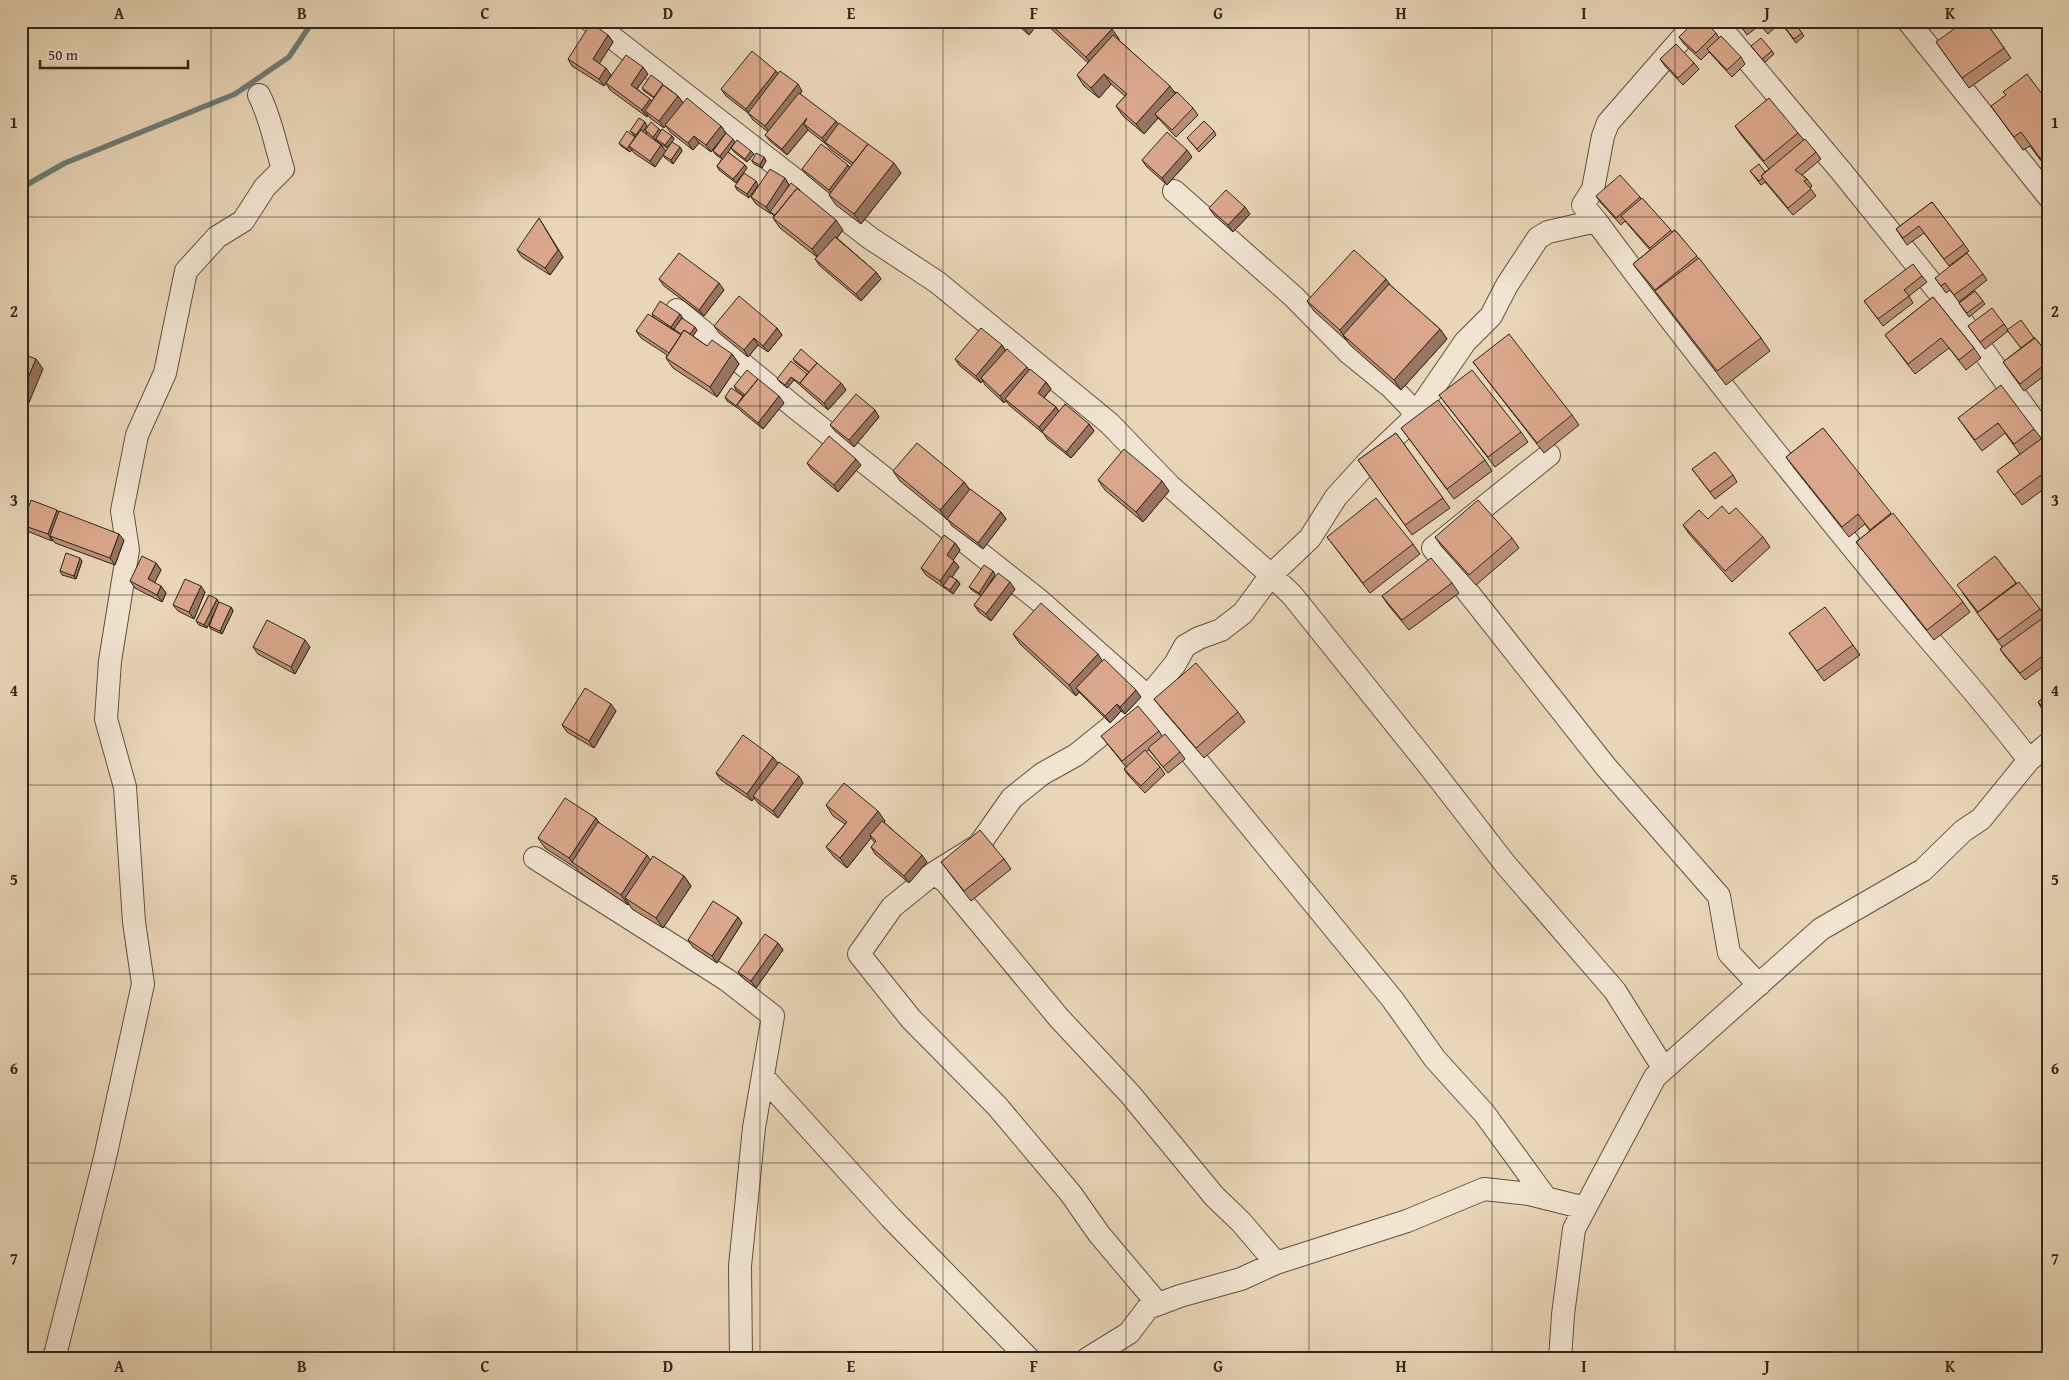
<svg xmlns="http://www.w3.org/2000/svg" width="2069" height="1380" font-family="'Gentium Book Plus',serif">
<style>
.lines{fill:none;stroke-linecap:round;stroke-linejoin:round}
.stream{stroke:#6e7e76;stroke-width:5.5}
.street-casing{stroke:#5e5242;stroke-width:24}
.street{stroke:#f1e4d1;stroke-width:22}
.wall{fill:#bc9078;stroke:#30261a}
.shaded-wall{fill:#997562;stroke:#30261a}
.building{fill:#dba78c;stroke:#30261a}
.grid{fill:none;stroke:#30261a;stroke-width:1;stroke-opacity:0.55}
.neatline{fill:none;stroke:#30261a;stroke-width:2}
.grid-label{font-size:16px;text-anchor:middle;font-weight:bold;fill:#30261a}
</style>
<rect width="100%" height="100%" fill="#e9d6b8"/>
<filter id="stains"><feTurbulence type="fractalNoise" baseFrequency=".004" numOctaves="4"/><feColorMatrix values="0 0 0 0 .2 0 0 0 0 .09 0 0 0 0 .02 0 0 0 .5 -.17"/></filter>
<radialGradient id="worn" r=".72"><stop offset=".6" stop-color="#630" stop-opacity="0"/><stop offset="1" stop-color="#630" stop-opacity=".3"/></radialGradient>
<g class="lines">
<path class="stream" d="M21,188L65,163L235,94L289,57L313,21"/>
<defs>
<path id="street" d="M591,21L870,238L937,282L1109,423L1170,486L1271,575L1292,595L1430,767L1506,865L1615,991L1664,1069
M1715,21L1841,171L1958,316L2048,440
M1908,21L2048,196
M1174,191L1294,297L1349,353L1391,387L1416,413
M1596,221L1583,205L1593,189L1603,136L1608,123L1697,21
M677,310L797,409L1040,601L1148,697L1151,709L1166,723L1393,1000L1435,1059L1484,1113L1546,1198
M1549,455L1433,548L1606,767L1719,896L1729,953L1759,985
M535,858L727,980L773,1016L754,1128L740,1266L741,1359
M934,873L979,845L1012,798L1042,774L1076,755L1148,697L1175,664L1185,646L1199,638L1221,630L1243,613L1271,575L1310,538L1336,497L1367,463L1410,422L1465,342L1491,316L1507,285L1538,238L1548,232L1596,221C1690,348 1789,470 1889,592C1936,648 1985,702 2029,760
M763,1077L891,1218L1029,1359
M1158,1304L1099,1234L1071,1194L997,1106L911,1019L859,954L892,907L934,873L946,882L1059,1018L1130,1094L1214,1196L1241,1222L1276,1263
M54,1359L104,1162L143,984L134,922L125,787L106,719L110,661L128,550L122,511L137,435L165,373L186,271L217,237L243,221L265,187L283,169C275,144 271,118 259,95
M1087,1359L1129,1333L1148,1308L1180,1296L1241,1279L1276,1263L1407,1221L1484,1189L1529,1194L1585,1208
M1560,1359L1563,1315L1574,1229L1655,1077L1821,929L1923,870L1963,831L1981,819L2029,760L2048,744"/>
</defs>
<use href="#street" class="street-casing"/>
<use href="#street" class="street"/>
</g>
<path class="wall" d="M1013,21H1040L1029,35Z
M1043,21H1104L1119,39V40L1176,93L1193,108L1198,115L1176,137L1158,118L1144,134L1123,116L1116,106L1125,96L1111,84L1099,98L1084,86L1077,75L1088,63Z
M1724,21H1735L1728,27Z
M1737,21H1782L1768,34L1760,25L1747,35Z
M1793,21L1804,36L1796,43L1782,24Z
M1985,21L2011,58L1969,88L1936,42Z
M1716,33L1719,38L1741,57L1745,64L1732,77L1709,52L1701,60L1684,44L1679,37Z
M608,35L613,42L599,63L611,75L648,74L637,89L650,99L652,101L654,98L644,91L642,88L665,86L678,96L683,103L721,126L726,133L735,142L728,152L745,165L747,168L736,183L719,170L717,166L722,159L716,155L713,151L725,135L711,152L699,143L693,150L670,132L666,126L664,128L650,118L648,115L647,117L610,90L606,83L604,86L572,66L568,59Z
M1751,46L1772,51L1774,54L1765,62Z
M1660,59L1694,63L1699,69L1683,85L1665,66Z
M778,73L802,91L800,94L901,173L861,224L836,205L829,195L830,194L807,175L802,169L850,168L852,165L830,149L827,145L808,130L787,155L770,141L765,135L768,132L753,120L748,113L726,96L721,89Z
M2048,102V170L2030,146L2023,150L1991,106Z
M647,126L643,132L647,134L645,130L661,131L672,136L674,139L667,148L658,142L656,139L655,140L661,145L666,151L680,147L682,151L673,164L665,158L663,155L655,167L634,153L632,150L630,152L621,146L619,143L635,137H636L630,131Z
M1735,126L1798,133L1804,140L1816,152L1821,159L1802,175L1807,179L1812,186L1810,188L1816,196L1793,215L1765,182L1761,185L1750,171L1765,172L1769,169L1742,136Z
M1214,131L1216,135L1199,152L1187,138Z
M731,148L754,154L747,162L734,152Z
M764,157L766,161L762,168L754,164L752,161Z
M1192,157L1167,185L1147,167L1142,160Z
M785,178L789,185L802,193L843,230L837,238L876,272L881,279L861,301L820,266L815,259L817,257L780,228L773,218L774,216L771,213V214L756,204L751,197Z
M758,185L749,198L737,190L735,186Z
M1596,196L1640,197L1641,199L1642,198L1672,232L1675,230L1698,258L1761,338L1770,351L1726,385L1633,264L1650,250L1625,221L1621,225L1601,203Z
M1932,202L1969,251L1949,266L1924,233L1907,245L1896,229Z
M1209,208L1250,214L1233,232L1214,215Z
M543,225L563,257L550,275L522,257L517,250Z
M1983,274L1987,280L1959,302L1950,290L1946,293L1935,278Z
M1922,276L1927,282L1909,296L1913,303L1883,326L1864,301Z
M659,279L724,290L704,316L664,286Z
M1390,285L1440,329L1447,339L1401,390L1350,345L1347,341L1314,311L1307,301Z
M1975,291L1985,304L1969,317L1959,303Z
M1933,297L1974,348L1981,358L1966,370L1949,348L1915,374L1885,335Z
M652,314H680L682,317V318L697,330L693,336L707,346L732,354L739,364L717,397L673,368L666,358L667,355L641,338L636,331L676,332L674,330L654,318Z
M2004,324L2008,330L2035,338L2048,354V373L2024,391L2003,362L2021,348L2008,331L1985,349L1968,326Z
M714,326L777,328L782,335L768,352L758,345L748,357L719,333Z
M1002,345L1006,351L1029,371L1046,382L1051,389L1044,398L1056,407L1059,412L1089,424L1094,431L1071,458L1047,439L1044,434L1010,406L1006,401L1004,403L985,385L983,381L981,383L960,366L955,359Z
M793,359L841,383L846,390L828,410L794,380L787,388L780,382L777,379L807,374L809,373L795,362Z
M1473,362L1572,415L1579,425L1544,453Z
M734,386L784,403L763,429L742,412L739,409L727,401L725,397H743L744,396L736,390Z
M1439,395L1521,432L1528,442L1495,467Z
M879,417L854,447L835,431L830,425Z
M1958,418L2034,429L2048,447V486L2022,505L1997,471L2020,454L2005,433L1982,451Z
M1401,428L1485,460L1492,471L1454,499Z
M1823,428L1891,515L1963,602L1970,612L1934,640L1864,552L1856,542L1870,531L1865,524L1849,537L1794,468L1786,457Z
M1396,433L1450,508L1412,535L1358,460Z
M807,463L861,465L838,492L811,469Z
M1692,469L1733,475L1737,482L1715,499Z
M893,471L964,482L970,490L1001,512L1006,519L983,549L952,526L948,520L900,481Z
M1098,480L1169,491L1143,522L1105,490Z
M57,510L59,512L124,540L115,565L55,543L53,540L52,541L27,531L22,525Z
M1729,514L1763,537L1770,547L1732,582L1690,535L1683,525Z
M1327,537L1413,544L1420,554L1370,593Z
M1435,537L1512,538L1519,548L1476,585L1442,547Z
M955,543L960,550L953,560L959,567L952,577L957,580L960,584L953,594L926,575L921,568Z
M1995,556L2017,584L2040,609L2047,620L2045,621L2048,625V663L2025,680L2005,656L2000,649L2002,647L1962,592Z
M82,561L76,579L62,575L60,571Z
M156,563L161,570L154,583L161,586L166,593L162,602L135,588L130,581Z
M993,571L995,575L985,591L1015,589L991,621L979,612L974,605L981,596L972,590L969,587Z
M1452,583L1459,593L1409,630L1389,606L1382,596Z
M205,592L194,619L178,611L173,605Z
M209,595L207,628L199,625L196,621Z
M231,607L233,611L222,634L211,629L209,626Z
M1789,633L1853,645L1860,655L1824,681Z
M1013,634L1102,661L1141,697L1125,714L1121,711L1110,723L1079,692L1076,696L1020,644Z
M253,647H310L295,674L258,654Z
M2048,694V714L2042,709L2038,702Z
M1154,699L1238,712L1245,722L1204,758L1162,709Z
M616,711L594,748L567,732L562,725Z
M1159,731L1162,736L1180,752L1185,759L1168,773L1149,750L1146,752L1160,767L1165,774L1145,793L1129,776L1124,769L1126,767L1101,736Z
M778,763L803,783L778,818L758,803L754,798L752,801L721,780L716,773Z
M826,805L885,821L884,822L927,862L909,883L875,854L871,847L875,843L871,838L847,868L834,857L826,847L845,824L833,816Z
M596,818L599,823L651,860L684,876L691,886L663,928L632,909L629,904L628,905L579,872L576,868L545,848L538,838Z
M1004,859L1011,869L971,901L941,862Z
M738,917L742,923L717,963L693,947L688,940Z
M778,943L783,950L756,988L743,978L738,972Z"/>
<path class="shaded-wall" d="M1025,21H1040L1029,35L1022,25Z
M1112,29L1119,39L1093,67L1086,57Z
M608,35L613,42L598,66L593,59Z
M643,67L648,74L635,91L631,85Z
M606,68L611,75L604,86L599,79Z
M776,71L781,78L751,116L746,109Z
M1104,74L1111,84L1099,98L1091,88Z
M798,84L802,91L770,133L765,126Z
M1170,86L1177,96L1155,114L1158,118L1144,134L1136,124Z
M678,96L683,103L664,128L659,121Z
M650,99L655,106L645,111L648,115L647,117L642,110Z
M807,118L804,124L808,130L787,155L782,149Z
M836,121L841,128L825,142L827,145L822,138Z
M645,122L647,126L639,138L636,135Z
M721,126L726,133L711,152L706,145Z
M659,129L662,132L655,140L653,137Z
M672,136L674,139L667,148L665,145Z
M694,136L699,143L693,150L688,143Z
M733,139L735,142L723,160L720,156Z
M661,145L666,151L655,167L650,161Z
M629,146L632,150L630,152L627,149Z
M680,147L682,151L673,164L671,160Z
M1187,150L1192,157L1167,185L1162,178Z
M751,151L754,154L747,162L745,159Z
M764,157L766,161L762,168L760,165Z
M894,163L901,173L861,224L854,214Z
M745,165L747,168L736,183L733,179Z
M848,165L853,172L834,196L829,190Z
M785,178L789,185L771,214L766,207Z
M756,181L758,185L749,198L747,194Z
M1245,207L1250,214L1233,232L1228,225Z
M539,218L563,257L550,275L545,268Z
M836,220L843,230L819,259L812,249Z
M876,272L881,279L861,301L856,294Z
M1386,279L1393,289L1343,335L1347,341L1340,330Z
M719,283L724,290L704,316L699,310Z
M680,314L682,317L674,330L671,327Z
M695,327L697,330L689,342L687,338Z
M777,328L782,335L768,352L763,346Z
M1440,329L1447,339L1401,390L1394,380Z
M754,338L758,345L748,357L744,350Z
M1002,345L1006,352L981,378L983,381L981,383L976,376Z
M732,354L739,364L717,397L710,387Z
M36,359L43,369L25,412L21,406V394Z
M1027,367L1031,374L1004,403L1000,396Z
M791,377L794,380L787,388L785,385Z
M1046,382L1051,389L1042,400L1038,393Z
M841,383L846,390L828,410L824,403Z
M779,396L784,403L763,429L758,423Z
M1056,407L1060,414L1042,432L1044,434L1039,427Z
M875,410L879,417L854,447L849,440Z
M1089,424L1094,431L1071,458L1066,452Z
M856,459L861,465L838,492L834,485Z
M1162,481L1169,491L1143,522L1136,512Z
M964,482L971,492L947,520L940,510Z
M57,510L62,517L50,536L53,540L52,541L48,534Z
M1001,512L1006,519L983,549L978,543Z
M119,534L124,540L115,565L110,558Z
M955,543L960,550L952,562L947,555Z
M80,558L82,561L76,579L74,576Z
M954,561L959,567L945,587L943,586L945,588L940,581Z
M156,563L161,570L153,586L148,579Z
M993,571L995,575L981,596L979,593Z
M957,580L960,584L953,594L950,590Z
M1010,582L1015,589L991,621L986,614Z
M161,586L166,593L162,602L157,595Z
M201,586L205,592L194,619L189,612Z
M217,599L219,603L207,628L204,625Z
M231,607L233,611L222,634L220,631Z
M305,640L310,647L295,674L291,667Z
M1098,654L1105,665L1076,688L1079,692L1076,696L1069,685Z
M1136,690L1141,697L1125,714L1120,707Z
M611,704L616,711L594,748L589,741Z
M1117,704L1121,711L1110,723L1105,716Z
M773,757L778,763L752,801L747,794Z
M799,776L803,783L778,818L773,811Z
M878,811L885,821L872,837L870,835L871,838L847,868L840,858Z
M596,818L603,828L572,862L569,858Z
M647,855L654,865L625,898L629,904L628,905L621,895Z
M922,855L927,862L909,883L904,876Z
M684,876L691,886L663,928L656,918Z
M738,917L742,923L717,963L712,956Z
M778,943L783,950L756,988L751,981Z"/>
<path class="building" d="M1018,21H1025L1022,25Z
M1047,21H1104L1112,29L1086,57Z
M1695,21H1704L1716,33L1696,53L1679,37Z
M1737,21H1752L1743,29Z
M1758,21H1769L1763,27Z
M1786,21H1793L1802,33L1794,39L1782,24Z
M1965,21H1985L2004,48L1962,78L1936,42Z
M591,23L608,35L593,59L606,68L599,79L568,59Z
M1113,35L1170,86L1136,124L1116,106L1127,94L1104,74L1091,88L1077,75Z
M1721,36L1741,57L1727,70L1707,49Z
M1761,38L1772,51L1762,59L1751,46Z
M1676,44L1694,63L1678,78L1660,59Z
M752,51L776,71L746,109L721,89Z
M626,55L643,67L631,85L650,99L642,110L606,83Z
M780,71L798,84L765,126L748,113Z
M2027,74L2048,102V169L2021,132L2014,137L1991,106L2006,95L2003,92Z
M651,75L663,84L654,97L642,88Z
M663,85L678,96L659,121L645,111Z
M1177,92L1193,108L1172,130L1155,114Z
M799,93L836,121L822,138L804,124L807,118L782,149L765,135Z
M687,98L721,126L706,145L694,136L688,143L665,125Z
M1769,98L1798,133L1764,161L1735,126Z
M639,118L645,122L636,135L630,131Z
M1204,121L1214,131L1197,149L1187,138Z
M651,122L659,129L653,137L645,130Z
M839,123L868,144L853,163L825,142Z
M662,129L672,136L665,145L656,139Z
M641,130L661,145L650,161L629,146Z
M627,131L635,137L627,149L619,143Z
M1167,132L1187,150L1162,178L1142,160Z
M726,133L733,139L720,156L713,151Z
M1805,139L1816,152L1795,170L1807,179L1804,181L1811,189L1788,208L1761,176Z
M737,140L751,151L745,159L731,148Z
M672,142L680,147L671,160L663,155Z
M821,144L848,165L829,190L802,169Z
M868,144L894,163L854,214L829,195Z
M728,152L745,165L733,179L717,166Z
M756,153L764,157L760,165L752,161Z
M1759,164L1765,172L1761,176L1763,178L1759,181L1750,171Z
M770,169L785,178L766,207L751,197Z
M744,173L756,181L747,194L735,186Z
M1620,175L1640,197L1616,218L1596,196Z
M791,183L800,190V191L797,188L775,215L770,212Z
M797,188L836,220L812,249L773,218Z
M1226,190L1245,207L1228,225L1209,208Z
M1642,198L1671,230L1650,248L1621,216Z
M1932,202L1964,244L1944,259L1919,226L1903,238L1896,229Z
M539,218L558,250L545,268L517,250Z
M1675,230L1697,256L1655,290L1633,264Z
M835,237L876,272L856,294L815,259Z
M1354,250L1386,279L1340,330L1307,301Z
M679,253L719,283L699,310L659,279Z
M1967,253L1983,274L1954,295L1945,283L1941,286L1935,278Z
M1699,258L1761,338L1717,371L1655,291Z
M1913,264L1922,276L1904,290L1909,296L1878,319L1864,301Z
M1389,284L1440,329L1394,380L1343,335Z
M1975,291L1983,301L1967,313L1959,303Z
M739,296L777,328L763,346L754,338L744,350L714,326Z
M1933,297L1974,348L1959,360L1941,338L1908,364L1885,335Z
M660,301L680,314L671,327L652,314Z
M1992,308L2004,324L1980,342L1968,326Z
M648,314L681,335L669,353L636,331Z
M682,318L695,327L690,334L684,330L681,334L674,329Z
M2021,320L2034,338L2021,348L2007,330Z
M981,328L1002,345L976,376L955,359Z
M684,330L707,346L712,340L732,354L710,387L666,358Z
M1509,334L1572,415L1537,443L1473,362Z
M2035,338L2048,354V362L2020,384L2003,362Z
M801,349L817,363L809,372L793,359Z
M1007,349L1027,367L1000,396L981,378Z
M21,353L36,359L21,394Z
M791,361L807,374L800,383L801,384L791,377L785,385L777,379Z
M817,363L841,383L824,403L800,383Z
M1030,369L1046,382L1038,393L1056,407L1039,427L1005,399Z
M747,370L758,379L745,395L734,386Z
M1472,370L1521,432L1488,457L1439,395Z
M758,379L779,396L758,423L737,405Z
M2001,385L2034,429L2014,444L1998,423L1975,440L1958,418Z
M731,388L743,396L736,406L725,397Z
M856,394L875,410L849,440L830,425Z
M1438,400L1485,460L1447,489L1401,428Z
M1065,404L1089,424L1066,452L1042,432Z
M1823,428L1891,513L1870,530L1858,514L1842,527L1786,457Z
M1396,433L1443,498L1405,525L1358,460Z
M829,436L856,459L834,485L807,463Z
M2041,439L2048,447V478L2044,473L2014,495L1997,471Z
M917,443L964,482L940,510L893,471Z
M1124,449L1162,481L1136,512L1098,480Z
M1715,452L1733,475L1710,492L1692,469Z
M970,489L1001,512L978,543L947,519Z
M1376,498L1413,544L1363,583L1327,537Z
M31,500L57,510L48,534L22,525Z
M1478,500L1512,538L1469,575L1435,537Z
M1722,506L1729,514L1736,508L1763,537L1725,571L1683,525L1699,510L1708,519Z
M59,511L119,534L110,558L50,536Z
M1893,513L1963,602L1927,630L1856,542Z
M944,535L955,543L947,555L954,561L940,581L921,568Z
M66,553L80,558L74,576L60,571Z
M142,556L156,563L148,579L161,586L157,595L130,581Z
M1995,556L2016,583L1978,612L1957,585Z
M1431,558L1452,583L1402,620L1382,596Z
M984,565L993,571L979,593L969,587Z
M998,573L1010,582L986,614L974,605Z
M950,576L957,580L950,590L943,586Z
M185,579L201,586L189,612L173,605Z
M2019,582L2040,609L1998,640L1977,613Z
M209,595L217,599L204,625L196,621Z
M219,602L231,607L220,631L209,626Z
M1041,603L1098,654L1069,685L1013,634Z
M1825,607L1853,645L1817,671L1789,633Z
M2043,618L2048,625V652L2020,673L2000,649Z
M267,620L305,640L291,667L253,647Z
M1104,659L1136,690L1120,707L1117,704L1105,716L1076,688Z
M1196,663L1238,712L1196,748L1154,699Z
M585,688L611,704L589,741L562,725Z
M2048,694V712L2038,702Z
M1138,706L1159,731L1122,761L1101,736Z
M1165,734L1180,752L1163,767L1148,748Z
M743,735L773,757L747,794L716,773Z
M1145,750L1160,767L1141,786L1124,769Z
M779,762L799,776L773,811L753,796Z
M844,783L878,811L840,858L826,847L847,822L826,805Z
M565,798L596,818L569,858L538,838Z
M882,821L922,855L904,876L871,847L876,841L870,835Z
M598,822L647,855L621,895L572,862Z
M980,830L1004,859L964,891L941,862Z
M653,856L684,876L656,918L625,898Z
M713,901L738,917L712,956L688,940Z
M765,934L778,943L751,981L738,972Z"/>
<path class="grid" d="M211,21V1359M394,21V1359M577,21V1359M760,21V1359M943,21V1359M1126,21V1359M1309,21V1359M1492,21V1359M1675,21V1359M1858,21V1359M21,217H2048M21,406H2048M21,595H2048M21,785H2048M21,974H2048M21,1163H2048"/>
<rect width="2069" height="1380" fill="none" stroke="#e9d6b8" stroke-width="55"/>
<path d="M40 60v8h148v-8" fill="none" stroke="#30261a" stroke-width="2.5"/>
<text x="48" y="60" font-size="15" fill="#30261a" stroke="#f1e4d1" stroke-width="4" paint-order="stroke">50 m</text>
<rect x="28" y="28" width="2014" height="1324" class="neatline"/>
<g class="grid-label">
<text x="119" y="19">A</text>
<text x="302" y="19">B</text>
<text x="485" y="19">C</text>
<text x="668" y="19">D</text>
<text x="851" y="19">E</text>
<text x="1034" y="19">F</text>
<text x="1218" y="19">G</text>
<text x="1401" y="19">H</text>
<text x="1584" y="19">I</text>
<text x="1767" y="19">J</text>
<text x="1950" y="19">K</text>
<text x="14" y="128">1</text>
<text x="2055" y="128">1</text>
<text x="14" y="317">2</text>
<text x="2055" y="317">2</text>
<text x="14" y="506">3</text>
<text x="2055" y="506">3</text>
<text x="14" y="696">4</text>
<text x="2055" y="696">4</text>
<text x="14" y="885">5</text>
<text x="2055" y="885">5</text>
<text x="14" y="1074">6</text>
<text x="2055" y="1074">6</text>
<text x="14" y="1264">7</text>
<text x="2055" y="1264">7</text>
<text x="119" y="1372">A</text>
<text x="302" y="1372">B</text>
<text x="485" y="1372">C</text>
<text x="668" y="1372">D</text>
<text x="851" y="1372">E</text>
<text x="1034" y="1372">F</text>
<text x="1218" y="1372">G</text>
<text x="1401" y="1372">H</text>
<text x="1584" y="1372">I</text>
<text x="1767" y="1372">J</text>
<text x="1950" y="1372">K</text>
</g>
<rect width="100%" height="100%" filter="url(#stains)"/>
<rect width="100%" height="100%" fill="url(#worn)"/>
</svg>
